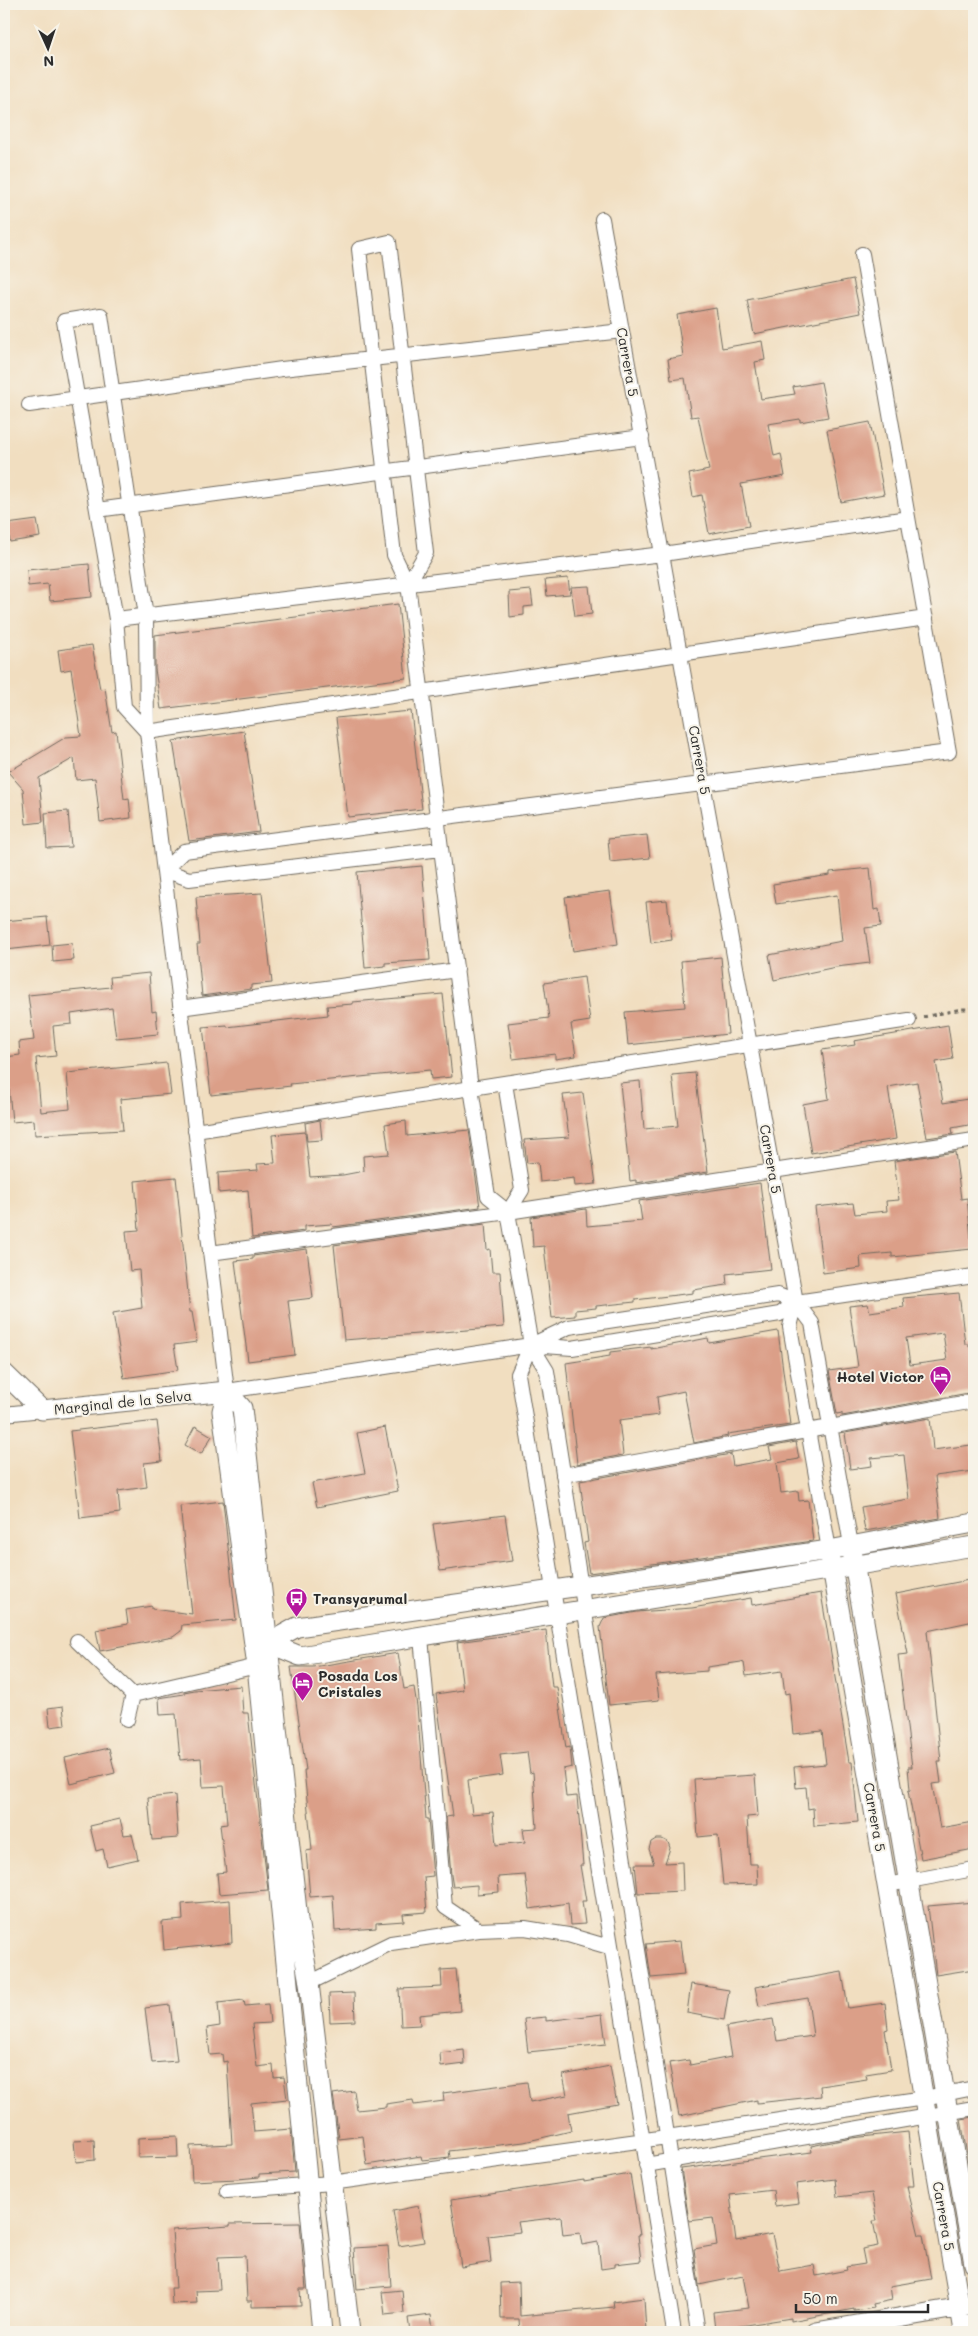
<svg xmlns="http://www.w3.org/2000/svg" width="978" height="2336" font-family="Mali,sans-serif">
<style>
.building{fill:#db9f88;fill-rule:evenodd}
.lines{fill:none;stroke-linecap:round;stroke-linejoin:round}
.street-casing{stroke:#706a5f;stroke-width:16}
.secondary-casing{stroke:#706a5f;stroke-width:21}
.path{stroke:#706a5f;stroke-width:3;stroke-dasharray:4 4;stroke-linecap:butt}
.street{stroke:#fff;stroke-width:14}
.secondary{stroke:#fff;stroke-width:19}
.labels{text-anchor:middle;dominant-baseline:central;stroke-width:4;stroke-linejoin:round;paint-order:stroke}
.street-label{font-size:14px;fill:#2b2b2b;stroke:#f7f3e8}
.poi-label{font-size:14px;font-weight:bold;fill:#2b2b2b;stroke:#f7f3e8;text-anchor:start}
</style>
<rect width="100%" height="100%" fill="#f7f3e8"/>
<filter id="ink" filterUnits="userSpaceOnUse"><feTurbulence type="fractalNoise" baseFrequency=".02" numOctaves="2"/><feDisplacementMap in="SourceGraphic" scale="10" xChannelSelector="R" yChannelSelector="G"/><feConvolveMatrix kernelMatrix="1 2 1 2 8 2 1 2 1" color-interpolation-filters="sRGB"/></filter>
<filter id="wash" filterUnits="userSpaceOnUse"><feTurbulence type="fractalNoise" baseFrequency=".0096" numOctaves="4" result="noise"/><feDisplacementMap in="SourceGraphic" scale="20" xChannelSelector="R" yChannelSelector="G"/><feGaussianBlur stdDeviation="1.12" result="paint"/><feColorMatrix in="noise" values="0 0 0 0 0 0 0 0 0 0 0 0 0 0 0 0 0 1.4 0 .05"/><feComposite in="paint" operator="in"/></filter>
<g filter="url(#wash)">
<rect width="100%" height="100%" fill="#f1dec0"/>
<g id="blocks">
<path class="building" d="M853,279L860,313L754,334L747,300Z
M716,308L722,348L762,341L765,360L755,362L761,399L795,394L793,387L821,382L828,417L800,422V419L768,424L774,456L781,454L785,476L741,484L749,526L709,534L702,495L693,497L689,474L709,470L698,416L691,417L685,378L671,380L668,359L683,356L677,315Z
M870,422L884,494L841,502L827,430Z
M37,520L40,537L10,542L7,524Z
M89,564L92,597L50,601L48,584L28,586L27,570Z
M568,578L570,594L547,596L545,580Z
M589,586L592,614L575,616L571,587Z
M531,590L533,606L524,607V615L510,617L509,592Z
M398,604L406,678L161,709L155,669V635Z
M92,645L100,689L105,688L112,732L116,731L124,799L129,798L131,818L100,822L95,778L76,780L74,758L39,778L43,822L26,824L23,789L8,772L66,737L81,736L71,669L61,671L58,650Z
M411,711L422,809L348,817L336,718Z
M244,731L259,832L189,841L173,741Z
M68,811L71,847L47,848L45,813Z
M647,835L650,858L610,862L608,839Z
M422,866L430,960L385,963V966L365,968L357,872Z
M870,868L874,910L879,909L881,926L865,928L870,963L836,967L774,980L769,955L842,941L837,895L776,904L773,884L830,875V872Z
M610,891L618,944L573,951L565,897Z
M262,893L272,983L251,985V989L202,996L197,944H200L196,897Z
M667,900L672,940L651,943L646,902Z
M47,917L50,945L6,950L4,921Z
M72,943L74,960L53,962L52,945Z
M721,957L728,1034L628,1045L625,1012L685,1007L681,961Z
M149,973L152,1012L156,1011L158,1034L116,1038L112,1008L71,1014L72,1024L53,1026L56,1056L36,1058L41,1112L70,1109L67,1073L167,1063L171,1094L120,1099L123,1130L35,1135L34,1120L12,1122L6,1057L20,1055L19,1042L34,1040L28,995L111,987L110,977Z
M584,977L590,1021L571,1024L576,1056L555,1059V1054L513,1059L508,1023L549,1018L544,983Z
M443,994L452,1077L431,1079L430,1070L290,1084L291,1086L211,1095L203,1027L227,1025V1027L328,1015L327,1006L353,1004V1002Z
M948,1025L953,1059L936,1062L943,1103L974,1098V1124L952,1128L953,1134L927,1138L917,1082L888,1087L896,1139L811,1153L803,1104L829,1099L822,1050L855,1045L854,1041Z
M695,1073L708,1172L636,1183V1180L630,1181L620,1083L640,1081L644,1129L678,1126L672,1075Z
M583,1093L596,1184L575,1186L574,1178L540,1182L538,1162L527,1163L524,1140L569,1137L563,1095Z
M320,1120L322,1140L307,1141L305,1123Z
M406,1121L407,1136L469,1130L480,1207L333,1227L332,1224L304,1226V1231L252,1238L248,1190L219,1193L218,1173L258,1170L257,1164L275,1163L272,1135L305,1132L310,1177L343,1175L364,1171L363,1156L389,1154L385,1124Z
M955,1152L961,1199L967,1198L972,1249L892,1257V1253L860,1256L861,1268L823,1273L815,1207L853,1203L855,1214L887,1211L886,1201L899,1200L894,1161Z
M176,1177L190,1312H192L197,1342L174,1345L178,1370L124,1378L113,1313L142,1308L139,1270L130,1271L126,1231L139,1230L135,1181Z
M760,1183L771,1269L726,1274L727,1285L693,1290V1293L635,1300V1302L596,1306V1308L575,1310V1316L552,1318L544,1246L533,1247L531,1217L586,1209L587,1226L642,1221L639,1201Z
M485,1224L487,1250L490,1249L492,1272H500L504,1327L344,1340L334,1245Z
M307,1249L313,1298L288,1301L295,1355L248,1361L235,1261L253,1259V1256Z
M959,1293L965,1344H969V1347L974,1346V1392L842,1416V1413L837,1414L829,1371L858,1367L849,1306L868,1304L870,1312L904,1307L903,1298ZM943,1333L947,1360L910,1365L906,1338Z
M778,1331L790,1425L727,1434L728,1436L694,1443L684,1391L657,1397L659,1415L619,1420L623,1455L577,1464L566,1363L610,1356V1352L651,1347V1349L708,1338L709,1343Z
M930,1418L933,1450L971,1445L974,1471L935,1476L940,1518L865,1531L861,1507L909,1499L904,1455L871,1458L872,1466L850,1469L845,1433Z
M157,1421L162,1461L144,1463L147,1487L118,1491L120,1513L80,1518L70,1431Z
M195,1426L212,1436L201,1454L185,1445Z
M385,1427L398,1491L317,1507L312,1483L365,1473L357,1433Z
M796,1442L799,1459L777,1463L781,1493L798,1491L799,1501L808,1500L813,1541L589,1573L584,1543L588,1542L580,1481L731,1454L733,1466L772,1459L769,1447Z
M223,1501L236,1620L182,1625L181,1631L173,1637L100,1651L96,1630L128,1624L126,1610L152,1606V1609L192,1614L180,1506Z
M505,1515L512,1561L440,1571L433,1524Z
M974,1579V1621L927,1631L941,1761H938L941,1783L932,1784L940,1828L974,1822V1849L921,1859L908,1791L910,1790L908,1767H912L898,1655L908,1654L896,1594Z
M821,1593L849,1762H852L858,1822L814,1826L813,1808L808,1809L806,1787L796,1788L794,1767L826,1764L822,1731L793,1734L789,1693L785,1694L782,1671L746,1676L744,1663L741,1662L707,1667V1671L656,1675L659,1700L609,1705L600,1627L604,1618L637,1612L692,1608L751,1598L752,1605Z
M546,1630L552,1687H557L566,1748L570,1747L572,1767L563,1769L566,1797L577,1796L583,1865H580L586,1901H582L585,1924L570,1925L568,1903L530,1909L525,1875L498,1877L499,1892L477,1894V1885L453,1887L451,1875L446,1817L453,1816L436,1694L463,1690L457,1642ZM527,1752L530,1773L533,1772L537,1828L523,1829L525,1842L496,1845L493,1812L472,1814L468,1780L503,1775L500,1755Z
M398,1653L404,1689L414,1687L417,1706L426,1819H428L433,1876L424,1877L427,1912L403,1914L404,1921L376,1923V1928L335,1931L333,1895L310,1897L306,1851L312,1850L304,1770H306L291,1667H313Z
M241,1686L243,1713H248L268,1890L219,1894L217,1873L226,1872L220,1825L227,1824L224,1786L203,1787L201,1758L180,1760L176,1714L160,1715L159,1698L184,1694V1692L195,1690Z
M63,1706L65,1725L50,1727L48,1708Z
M109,1748L115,1773L71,1784L65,1758Z
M755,1775L758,1816L747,1817L750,1864H757L758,1884L723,1885L718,1835L698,1837L694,1779Z
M175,1795L178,1838L152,1840L148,1798Z
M120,1819L124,1835L132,1834L138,1859L107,1866L103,1849L96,1851L90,1826Z
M656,1839H662L668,1842L670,1848L665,1863L682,1862L683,1891L638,1893L635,1864H654L649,1849L651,1842Z
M230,1900L232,1943L164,1950L162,1922L183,1920L182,1904Z
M974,1902V1969L936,1975L928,1906Z
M680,1941L684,1975L651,1978L646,1944Z
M456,1969L460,2011L419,2015L420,2025L401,2026L399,1989L442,1987L441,1970Z
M842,1972L848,2008L885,2003L888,2029L885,2030L891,2070L866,2074L867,2079L820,2086L821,2096L757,2103V2100L679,2116L669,2063L689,2060L690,2065L731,2057L726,2027L773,2019L777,2041L813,2036L808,1998L759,2006L755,1987Z
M691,1984L729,1990L724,2020L687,2013Z
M354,1993L355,2021L330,2022L329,1994Z
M244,2000L245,2006L268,2004L270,2023L252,2024L257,2067L273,2065L274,2078L284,2077L287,2099L251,2103L254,2132L291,2129L295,2172L259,2174V2177L238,2179L192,2181L190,2146L232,2144L227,2061L223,2062L222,2054L210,2055L207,2028L220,2026L218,2003Z
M170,2005L177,2061L152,2063L145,2008Z
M602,2014L606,2044L528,2052L524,2019L546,2017V2021Z
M464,2050L465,2064L441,2067L440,2053Z
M610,2066L617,2104L568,2113L571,2131L524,2142L449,2151L450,2157L422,2160L421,2156L367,2165L363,2136L339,2139L333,2094L354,2091L357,2110L386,2107V2104L413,2100L414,2105L444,2101L443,2093L527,2082L530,2102L567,2095L563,2075Z
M974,2117V2161H968L961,2119Z
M908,2132L914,2186H907L919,2235H923L931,2279L890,2286L892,2300L873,2304L874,2308L854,2311V2309L791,2321V2318L715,2330L713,2312L749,2308L743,2276L699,2285L694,2249L717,2245L713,2218L689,2221L681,2169L812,2152L811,2146L852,2138ZM835,2179L837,2197L872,2193L877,2221H873L878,2246L862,2249L865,2264L846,2267L847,2270L816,2276L814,2265L780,2271L772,2234L736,2241L730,2195L773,2190L775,2206L799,2203L796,2184Z
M177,2136L178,2157L138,2158V2138Z
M94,2140L95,2160L76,2162L74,2141Z
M630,2174L640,2235H638L641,2261L615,2264V2267L601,2269L598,2242L582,2245L580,2233L563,2235L561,2217L518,2222L520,2232L488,2236L491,2262L461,2267L451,2200L584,2180V2182Z
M418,2206L424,2242L399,2246L393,2211Z
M300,2223L306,2289H300L301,2306L252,2307V2301H247L245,2256L218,2257L220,2290L196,2291L197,2303L172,2304L171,2288H176L172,2230L230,2226V2224Z
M388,2246L391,2286L357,2289L354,2248Z
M519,2282L520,2316L614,2307L613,2302L644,2298L646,2332H520L519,2319H501L500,2283Z
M402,2290L404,2313L385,2315L382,2292Z
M431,2315L433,2330L410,2332L408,2318Z"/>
</g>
</g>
<g filter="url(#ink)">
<use href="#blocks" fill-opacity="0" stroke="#706a5f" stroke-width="1"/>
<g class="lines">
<defs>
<path id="street" d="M602,219L796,1302L790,1327L829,1550
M389,242L426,553L408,584L394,555L359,249Z
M101,315L146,616L147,732L124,707L116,619L64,321Z
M29,405L282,369L622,331
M97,510L642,437
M408,584L471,1088L488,1196L508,1212L522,1190L505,1083
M116,619L663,554L908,518
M441,849L189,879L164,870L184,851L949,752L862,254
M180,1008L457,970
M195,1131L909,1020
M508,1212L531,1345L547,1371L698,2332
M210,1253L508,1212L974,1140
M796,1302L780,1314L572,1348L531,1345L227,1391L147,732L926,618
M796,1302L812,1323L851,1545
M4,1414L42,1410
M563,1475L974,1401
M421,1637L445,1907L479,1930
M77,1641L133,1695
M127,1720L133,1695L257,1666
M887,1885L974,1869
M309,1983L391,1943L479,1930L525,1928L568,1935L609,1947
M646,2165L974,2108
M227,2191L331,2183L667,2137L924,2098L974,2088
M674,2332L518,1374L531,1345L569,1327L778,1295L796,1302L974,1276"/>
<path id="secondary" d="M4,1373L42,1410L227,1391
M227,1391L242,1408L298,1920L309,1983L350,2332
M227,1391L222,1411L257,1666L322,2332
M851,1545L974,2264
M829,1550L964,2331
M268,1643L300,1656L974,1546
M258,1645L268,1643L297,1627L829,1550L974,1523
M816,2332L974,2305"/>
</defs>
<use href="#street" class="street-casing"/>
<use href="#secondary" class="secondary-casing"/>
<path class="path" d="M923,1017L962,1009H974"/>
<use href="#street" class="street"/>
<use href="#secondary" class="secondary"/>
</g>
</g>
<defs>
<symbol id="hotel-pin" viewBox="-11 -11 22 30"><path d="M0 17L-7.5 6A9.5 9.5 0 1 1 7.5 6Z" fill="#b5179e" stroke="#f7f3e8"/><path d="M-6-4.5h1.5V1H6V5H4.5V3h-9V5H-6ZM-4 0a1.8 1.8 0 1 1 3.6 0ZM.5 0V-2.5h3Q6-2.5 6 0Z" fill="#fff"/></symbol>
<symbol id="bus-pin" viewBox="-11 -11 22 30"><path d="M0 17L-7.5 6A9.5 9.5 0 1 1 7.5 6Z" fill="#b5179e" stroke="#f7f3e8"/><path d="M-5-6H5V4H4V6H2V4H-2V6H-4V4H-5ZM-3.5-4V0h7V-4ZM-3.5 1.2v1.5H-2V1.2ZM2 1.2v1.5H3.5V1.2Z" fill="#fff"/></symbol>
</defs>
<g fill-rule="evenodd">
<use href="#hotel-pin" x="928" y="1364" width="25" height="34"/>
<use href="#bus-pin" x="284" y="1586" width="25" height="34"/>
<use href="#hotel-pin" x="290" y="1670" width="25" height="34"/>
</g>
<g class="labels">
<g class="street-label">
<text transform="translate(628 362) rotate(80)">Carrera 5</text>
<text transform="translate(700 760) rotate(80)">Carrera 5</text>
<text transform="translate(771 1159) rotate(80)">Carrera 5</text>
<text transform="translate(123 1402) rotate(-6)">Marginal de la Selva</text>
<text transform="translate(875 1817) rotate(80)">Carrera 5</text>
<text transform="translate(944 2216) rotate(80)">Carrera 5</text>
</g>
<g class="poi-label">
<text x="924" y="1376" text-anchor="end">Hotel Victor</text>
<text x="313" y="1598">Transyarumal</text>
<text x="318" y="1675">Posada Los<tspan x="318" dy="16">Cristales</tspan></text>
</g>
</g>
<rect width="978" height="2336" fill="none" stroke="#f7f3e8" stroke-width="20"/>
<g transform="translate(48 48) rotate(177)" stroke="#f7f3e8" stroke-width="4" paint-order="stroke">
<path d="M0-4L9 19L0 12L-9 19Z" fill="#2b2b2b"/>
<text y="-8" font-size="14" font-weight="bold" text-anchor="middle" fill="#2b2b2b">N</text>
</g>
<path d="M796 2304v8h132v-8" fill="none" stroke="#2b2b2b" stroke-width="2.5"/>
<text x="803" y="2304" font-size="15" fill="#2b2b2b" stroke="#f7f3e8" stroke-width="4" paint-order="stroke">50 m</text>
</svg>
